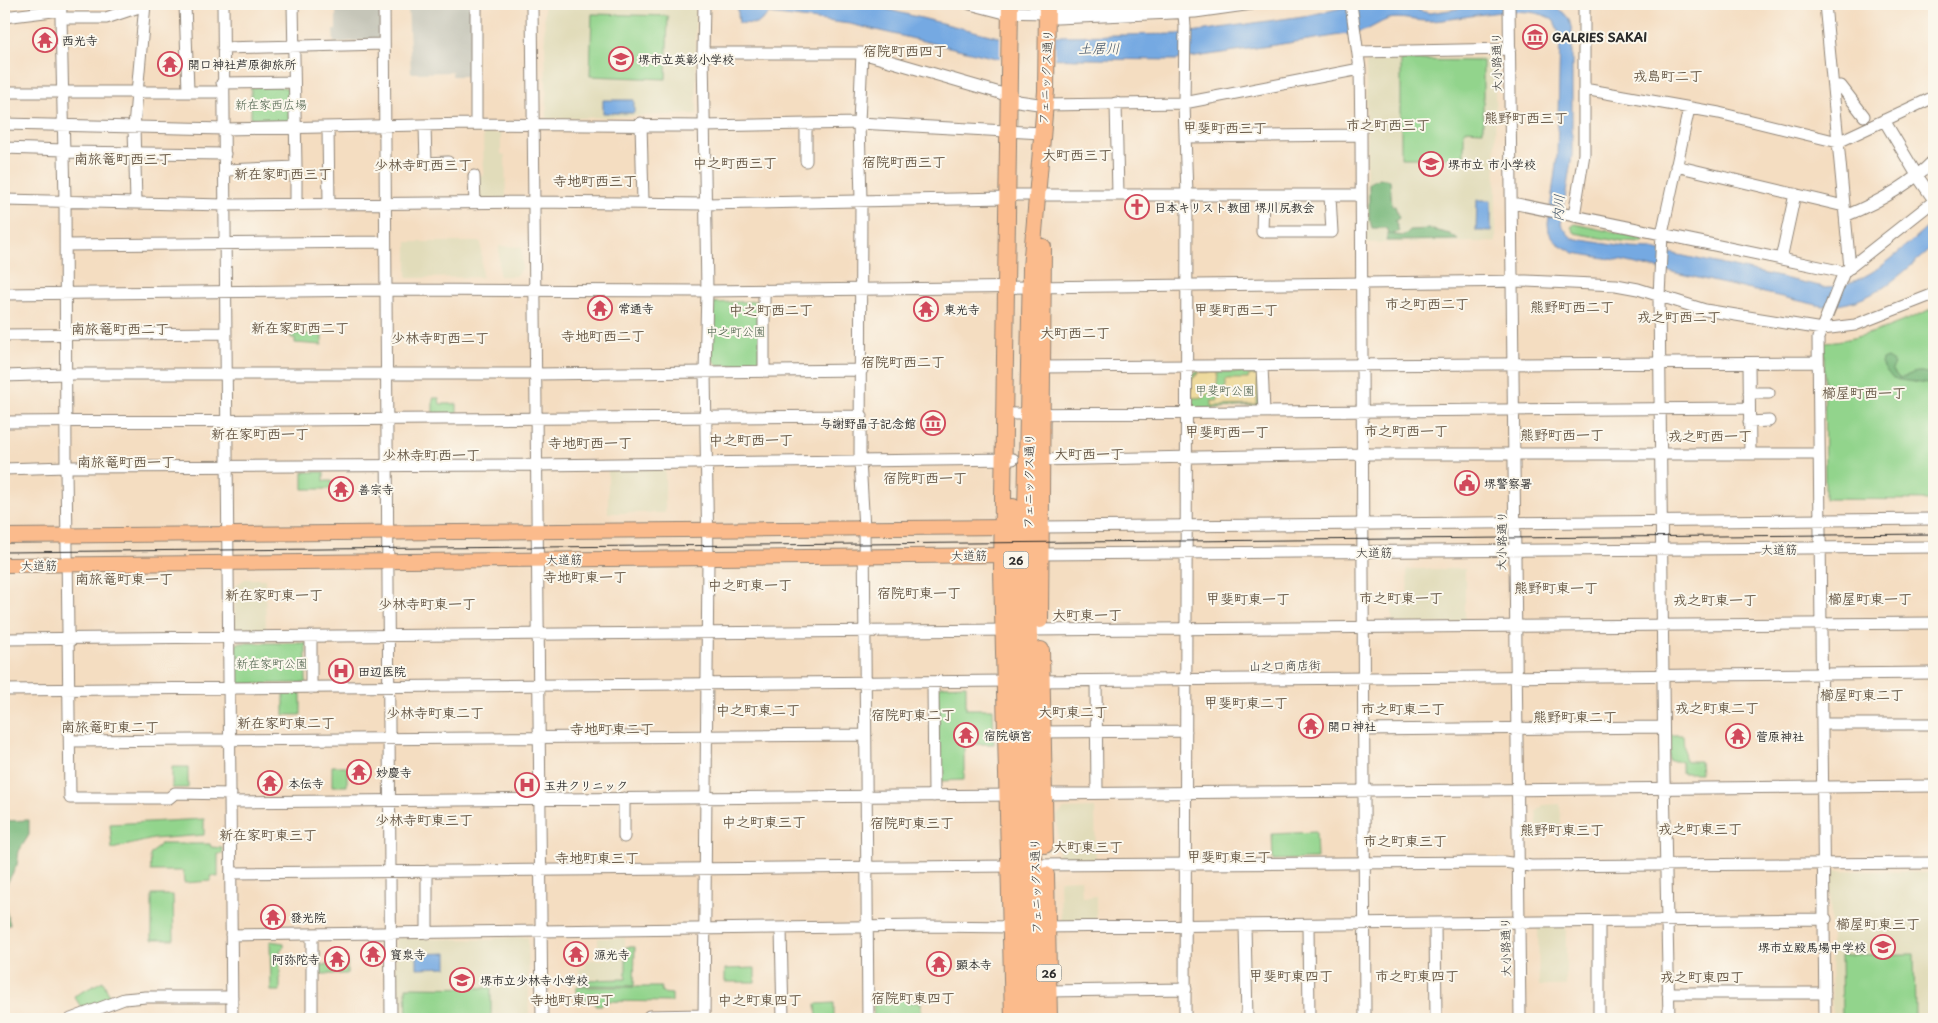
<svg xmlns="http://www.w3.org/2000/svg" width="1938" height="1023" font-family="'Playpen Sans','Klee One',sans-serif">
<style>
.built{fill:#e1dcba}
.industrial{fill:#c5c5b8}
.green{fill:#92d48c;stroke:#5e805c}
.forest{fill:#75b678;stroke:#507052}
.sand{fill:#eeda9e;stroke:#8c8264}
.water{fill:#75a9e2;stroke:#506a86}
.pier{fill:#f4ddc1}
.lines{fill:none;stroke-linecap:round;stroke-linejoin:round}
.minor-casing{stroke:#908476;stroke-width:13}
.major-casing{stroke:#908476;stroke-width:16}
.highway-casing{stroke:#908476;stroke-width:18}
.minor{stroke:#fff;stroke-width:11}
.major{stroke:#fbbb8c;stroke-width:14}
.highway{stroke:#fbbb8c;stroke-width:16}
.tram{stroke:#2b2b2b;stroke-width:1}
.labels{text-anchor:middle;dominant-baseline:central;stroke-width:4;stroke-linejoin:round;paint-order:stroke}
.shield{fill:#fbf7ec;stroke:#696865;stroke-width:1}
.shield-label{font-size:11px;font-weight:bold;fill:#2b2b2b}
.poi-label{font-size:12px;font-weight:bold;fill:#2b2b2b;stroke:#fbf7ec;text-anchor:start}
.street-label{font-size:12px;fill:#2b2b2b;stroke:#fbf7ec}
.park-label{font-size:12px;fill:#4a5e48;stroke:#fbf7ec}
.water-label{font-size:14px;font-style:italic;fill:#45576b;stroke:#fbf7ec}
.neighbourhood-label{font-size:14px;font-weight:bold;fill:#675846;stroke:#fbf7ec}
</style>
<rect width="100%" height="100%" fill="#fbf7ec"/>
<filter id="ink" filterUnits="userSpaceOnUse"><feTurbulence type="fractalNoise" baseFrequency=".02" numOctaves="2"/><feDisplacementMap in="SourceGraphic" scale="10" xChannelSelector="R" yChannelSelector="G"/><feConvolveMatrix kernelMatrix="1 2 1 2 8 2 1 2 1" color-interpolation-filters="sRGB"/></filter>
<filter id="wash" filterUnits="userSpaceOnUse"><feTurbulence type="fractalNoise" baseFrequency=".0096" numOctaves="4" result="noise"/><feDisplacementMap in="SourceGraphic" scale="20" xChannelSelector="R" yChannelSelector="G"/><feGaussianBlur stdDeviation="1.12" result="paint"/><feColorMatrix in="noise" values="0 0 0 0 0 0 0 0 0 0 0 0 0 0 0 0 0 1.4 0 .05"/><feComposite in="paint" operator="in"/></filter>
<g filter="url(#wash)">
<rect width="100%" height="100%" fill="#f4ddc1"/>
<path class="built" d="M544,4H695L697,114L547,119Z
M1495,58L1496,242L1367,243L1366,64L1372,59Z
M483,133H501V154L505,155L506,199L478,200V176H484Z
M407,242H481L482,277L407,278Z
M499,246L522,247V269L515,276H499Z
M608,469H665V513H608Z
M1407,569H1465V624H1392V600L1408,599Z
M245,579H265L266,633L239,634L234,630L235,586Z
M1560,804L1561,825L1537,826V812L1543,805Z
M1095,808L1096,862L1059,863L1057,816L1064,809Z
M1834,870L1934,873V1019H1832L1830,874Z
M1081,879L1082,897L1096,896V923L1061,924L1060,880Z
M1538,926H1566V986H1539Z
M528,937L529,1019H396L395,941L398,938L494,940V938Z
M598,938H625V978L579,979V969L585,968V960L605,959V952H598Z"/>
<path class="industrial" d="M336,4H381L380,39L334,43L333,30H336Z
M408,4H472L473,76H452V72L411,73Z"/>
<path class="green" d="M592,14L668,16L666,79L590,76Z
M1401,60L1483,61V131L1464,130V158H1401Z
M274,85L291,89V118L288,123H251V87Z
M1575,224L1644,239L1643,243L1622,242L1575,233L1571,227Z
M757,301L760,303V362L756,365H718L712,359L711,303Z
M1934,308V500L1825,499L1824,342C1863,340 1899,323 1934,308Z
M291,334H322V345L295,343V338H291Z
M1195,372H1259L1260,406L1194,409L1191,405L1190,375Z
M433,398H439L440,404H457V415H433Z
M303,472H324V481H332V489H303Z
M238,643H306V683L238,684L235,682V646Z
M966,685V709H993L994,744H964V780L939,781L938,688L941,686Z
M284,692H301V715H284Z
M1669,735H1683L1685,761H1700L1701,773H1682V761H1669Z
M332,766H347V786H332Z
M172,767H188V788H172Z
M204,819V835L153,839L112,849L110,824Z
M1316,832L1317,859L1273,860L1272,834Z
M160,844H210L211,847L222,848L223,854H218V877L211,876V881L184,883L183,871H151L150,855Z
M152,895H173L174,939H152Z
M270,941L284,943V947L280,950V991H271Z
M626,947H635L634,986L580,985V980L626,979Z
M317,953H320V965H341V958H348L347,974H317Z
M1914,954L1915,1019H1842L1841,955Z
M755,968V982H725V969Z
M103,981L111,1000L83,1010L74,996Z
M406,987L491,988V1019H407Z
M576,987H661L662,993L672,994V1002L603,1001L602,1005H595V999H576Z
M874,997H904L905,1002H921V1019H873Z
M834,1003V1019H817L816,1004Z"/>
<path class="forest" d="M1380,178L1390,180L1392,206H1395L1399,218L1395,221L1399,231L1394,234L1388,233L1386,228H1372L1369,217V183Z
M1429,229L1450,234L1458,240L1386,241L1388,234L1404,236L1410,230Z
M1887,358L1895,363L1892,370L1899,378C1907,377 1911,372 1919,372C1925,371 1928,376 1934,375V385L1893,379L1881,364L1882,360Z
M29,820V835L19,851L17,865L5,887L4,904L10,924L4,930V821Z"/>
<path class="sand" d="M1200,372H1218L1217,385L1204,397L1191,398V380Z
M1249,375H1256L1258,377L1257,405L1211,406V401H1218V393L1226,387V379H1248Z"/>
<path class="water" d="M737,4H865L998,37L1178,34L1310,15L1360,4H1406L1420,11L1430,13L1488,4H1545L1563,12L1569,19L1572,31V155L1561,224L1571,238L1630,248L1652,249L1824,287C1869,287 1902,248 1934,222V246C1898,276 1872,306 1822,306L1623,261L1574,253L1557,243L1549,232L1548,224L1557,157L1560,36L1554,21C1530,0 1461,20 1431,21C1418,22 1400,16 1389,19C1379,22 1371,29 1361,32L1176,60L996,58L850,24L769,14L757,24L739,23Z
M603,100H634V113H603Z
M1477,200H1491V231H1476Z
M447,953V967L417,968V954Z"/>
<path class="pier" d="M1055,34V63L1000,61V35Z"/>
</g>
<g filter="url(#ink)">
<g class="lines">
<defs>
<path id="minor" d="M185,4L188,91
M223,4L232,1019
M384,4L391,1019
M476,4V124
M532,4L542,1019
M970,4L1001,12L1047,13L1057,18L1195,12L1252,4
M1183,4L1185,26L1184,103L1187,195L1185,1019
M1351,4L1360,69L1361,135L1365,1019
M1509,4L1520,1019
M1825,4L1850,268
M145,5L106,18H61L65,200L66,467L70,798H169L175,793L231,794
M1047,13L1057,9L1195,4
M4,17L61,10
M223,48L383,44
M1358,52L1510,49
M703,53H862L1000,93L1018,101L1045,105L1184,103L1360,69
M862,53L859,123L861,200L860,461L864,528L868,1019
M222,83L294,82
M1833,85L1841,86L1864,116
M1584,89L1719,113L1838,142L1934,97
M4,92H222
M1116,103L1118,195
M1884,120L1918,177L1934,200
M641,123L643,202
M4,124L225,129L472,124L704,126L859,123L1042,133
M806,124V161
M425,126L426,163L448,162
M328,128L329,204
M1185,137L1361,135
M4,148L64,150
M64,152L225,154
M1676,166L1844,206
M296,167V204
M225,170L296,167L293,4
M474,176L475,204
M1263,196L1262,232H1332L1330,196
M4,200L225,205L534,202L705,204L1006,198L1017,195H1360
M136,202L134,127L145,4
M1512,203L1844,272
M1574,216L1584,154V4
M1845,216C1877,203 1910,185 1934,160
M66,245L385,242
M1781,259L1795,194
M4,294L386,290L707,291L1526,281L1616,285L1638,289L1705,310L1822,329L1855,325L1934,294
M4,335L226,333
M1749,364L1750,454
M1262,366L1264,412
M1034,367L1818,362
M764,371V290
M4,376L65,374H537L862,370
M1749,393H1769
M1004,414L1749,408
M4,422L862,416
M1749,422L1769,421
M1034,460L1364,454H1819
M4,469L66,467L538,465L1013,459
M1041,527L1934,519
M1040,554L1934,547
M1029,630L1934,623
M311,638V688
M4,639L1009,630
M1036,681L1934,673
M1096,681L1097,793
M933,682L934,796
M4,690L1010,681
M1823,724H1934
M1363,730L1663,727
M1036,732L1186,731
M70,741L864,735
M1039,794L1934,786
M624,798V837
M231,802L1015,795
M1035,865L1504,862L1531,866L1934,863
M427,871V933
M231,873L1015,866
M1599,922V1019
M1435,924L1436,1019
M1245,925L1247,1019
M1308,925L1309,1019
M1040,927L1826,919
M781,929L783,1019
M312,934V1019
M231,935L924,926L1016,927
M1049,991L1186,989
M1668,993H1825
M71,1019L124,999L146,997H232
M649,1019V1016L704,1015
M704,1019L708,558L705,372L707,291L703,53L704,4
M1669,1019L1664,777L1659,296L1662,234L1689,108
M1825,1019L1818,338L1844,272L1934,201"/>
<path id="major" d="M4,536L1013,527
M4,565L1012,555"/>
<path id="highway" d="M1010,4L1002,570L1013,1019
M1013,507L1016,569L1024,1019
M1040,620L1043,247
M1041,650L1045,845
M1046,875L1049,1019
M1038,1019L1026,513L1031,268L1046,91L1047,4"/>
</defs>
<use href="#minor" class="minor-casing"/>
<use href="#major" class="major-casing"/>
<use href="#highway" class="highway-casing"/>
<use href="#minor" class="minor"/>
<use href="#major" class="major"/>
<use href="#highway" class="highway"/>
<path class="tram" d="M4,552L1934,534"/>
</g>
</g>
<defs>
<symbol id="museum-ring" viewBox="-11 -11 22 22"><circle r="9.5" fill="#fbf7ec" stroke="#d1495b" stroke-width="1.5"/><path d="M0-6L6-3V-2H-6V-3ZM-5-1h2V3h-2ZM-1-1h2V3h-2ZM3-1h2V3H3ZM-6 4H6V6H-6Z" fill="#d1495b"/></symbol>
<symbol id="temple-ring" viewBox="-11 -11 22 22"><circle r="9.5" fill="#fbf7ec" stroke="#d1495b" stroke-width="1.5"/><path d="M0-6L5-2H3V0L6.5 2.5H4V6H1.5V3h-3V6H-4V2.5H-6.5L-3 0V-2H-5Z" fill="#d1495b"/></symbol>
<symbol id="school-ring" viewBox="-11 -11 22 22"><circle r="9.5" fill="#fbf7ec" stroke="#d1495b" stroke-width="1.5"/><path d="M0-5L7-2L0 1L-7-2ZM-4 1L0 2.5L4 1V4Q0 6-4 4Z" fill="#d1495b"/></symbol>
<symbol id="church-ring" viewBox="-11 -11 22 22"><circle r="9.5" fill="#fbf7ec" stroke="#d1495b" stroke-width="1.5"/><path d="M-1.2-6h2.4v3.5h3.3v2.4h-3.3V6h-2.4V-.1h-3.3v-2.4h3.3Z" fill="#d1495b"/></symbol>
<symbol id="civic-ring" viewBox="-11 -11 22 22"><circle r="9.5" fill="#fbf7ec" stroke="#d1495b" stroke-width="1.5"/><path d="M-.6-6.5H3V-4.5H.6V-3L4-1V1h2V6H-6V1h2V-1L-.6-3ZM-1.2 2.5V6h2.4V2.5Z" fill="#d1495b"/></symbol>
<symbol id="hospital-ring" viewBox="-11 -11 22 22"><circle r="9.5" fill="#fbf7ec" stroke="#d1495b" stroke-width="1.5"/><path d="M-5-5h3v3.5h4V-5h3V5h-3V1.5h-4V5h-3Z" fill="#d1495b"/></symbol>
</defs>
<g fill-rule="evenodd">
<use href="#museum-ring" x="1521" y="23" width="28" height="28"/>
<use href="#temple-ring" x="31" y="26" width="28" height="28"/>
<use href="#school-ring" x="607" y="45" width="28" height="28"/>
<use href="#temple-ring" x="156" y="50" width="28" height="28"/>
<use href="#school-ring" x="1417" y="150" width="28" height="28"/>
<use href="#church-ring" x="1123" y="193" width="28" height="28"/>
<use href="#temple-ring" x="586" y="294" width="28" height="28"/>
<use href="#temple-ring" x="912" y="295" width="28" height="28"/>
<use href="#museum-ring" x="919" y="409" width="28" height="28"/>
<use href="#civic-ring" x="1453" y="469" width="28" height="28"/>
<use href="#temple-ring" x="327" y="475" width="28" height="28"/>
<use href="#hospital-ring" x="327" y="657" width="28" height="28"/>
<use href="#temple-ring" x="1297" y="712" width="28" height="28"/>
<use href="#temple-ring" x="952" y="721" width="28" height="28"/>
<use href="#temple-ring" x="1724" y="722" width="28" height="28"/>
<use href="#temple-ring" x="345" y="758" width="28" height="28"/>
<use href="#temple-ring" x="256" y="769" width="28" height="28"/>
<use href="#hospital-ring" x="513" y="771" width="28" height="28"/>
<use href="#temple-ring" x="259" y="903" width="28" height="28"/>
<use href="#school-ring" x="1869" y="933" width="28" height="28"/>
<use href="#temple-ring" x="359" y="940" width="28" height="28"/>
<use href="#temple-ring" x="562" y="940" width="28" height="28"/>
<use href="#temple-ring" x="323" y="945" width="28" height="28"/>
<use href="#temple-ring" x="925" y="950" width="28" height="28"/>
<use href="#school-ring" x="448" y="966" width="28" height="28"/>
</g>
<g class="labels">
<g class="shield">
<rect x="1003.5" y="551.5" width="25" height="17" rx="4"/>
<rect x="1036.5" y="964.5" width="25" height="17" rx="4"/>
</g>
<g class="shield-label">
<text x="1016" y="560">26</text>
<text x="1049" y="973">26</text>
</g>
<g class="poi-label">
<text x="1552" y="37">GALRIES SAKAI</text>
<text x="62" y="40">西光寺</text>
<text x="638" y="59">堺市立英彰小学校</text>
<text x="188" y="64">開口神社芦原御旅所</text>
<text x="1448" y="164">堺市立 市小学校</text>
<text x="1154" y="207">日本キリスト教団 堺川尻教会</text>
<text x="618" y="308">常通寺</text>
<text x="944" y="309">東光寺</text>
<text x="916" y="423" text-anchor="end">与謝野晶子記念館</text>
<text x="1484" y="483">堺警察署</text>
<text x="358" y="489">善宗寺</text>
<text x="358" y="671">田辺医院</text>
<text x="1328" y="726">開口神社</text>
<text x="984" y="735">宿院頓宮</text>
<text x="1756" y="736">菅原神社</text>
<text x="376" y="772">妙慶寺</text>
<text x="288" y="783">本伝寺</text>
<text x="544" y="785">玉井クリニック</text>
<text x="290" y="917">發光院</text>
<text x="1866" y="947" text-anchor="end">堺市立殿馬場中学校</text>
<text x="390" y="954">寳泉寺</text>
<text x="594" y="954">源光寺</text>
<text x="320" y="959" text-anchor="end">阿弥陀寺</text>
<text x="956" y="964">顕本寺</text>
<text x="480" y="980">堺市立少林寺小学校</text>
</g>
<g class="street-label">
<text transform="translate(1496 62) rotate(-91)">大小路通り</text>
<text transform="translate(1045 77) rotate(-87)">フェニックス通り</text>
<text transform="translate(1028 481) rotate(-89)">フェニックス通り</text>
<text transform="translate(1501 541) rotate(-89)">大小路通り</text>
<text x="1779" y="549">大道筋</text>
<text x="1374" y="552">大道筋</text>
<text x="969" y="555">大道筋</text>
<text x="564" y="559">大道筋</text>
<text x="39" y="565">大道筋</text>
<text transform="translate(1285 665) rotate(-1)">山之口商店街</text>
<text transform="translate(1035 886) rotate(-91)">フェニックス通り</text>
<text transform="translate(1505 947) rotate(-91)">大小路通り</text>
</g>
<g class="park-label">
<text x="271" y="104">新在家西広場</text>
<text x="736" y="331">中之町公園</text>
<text x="1225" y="390">甲斐町公園</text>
<text x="272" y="663">新在家町公園</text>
</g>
<g class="water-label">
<text transform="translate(1099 48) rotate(-1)">土居川</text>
<text transform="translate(1558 208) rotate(-86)">内川</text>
</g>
<g class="neighbourhood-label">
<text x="905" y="50">宿院町西四丁</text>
<text x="1668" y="75">戎島町二丁</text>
<text x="1526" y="117">熊野町西三丁</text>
<text x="1388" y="124">市之町西三丁</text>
<text x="1225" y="127">甲斐町西三丁</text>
<text x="1077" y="154">大町西三丁</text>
<text x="123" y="158">南旅篭町西三丁</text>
<text x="904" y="161">宿院町西三丁</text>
<text x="735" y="162">中之町西三丁</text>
<text x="423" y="164">少林寺町西三丁</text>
<text x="283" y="173">新在家町西三丁</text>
<text x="595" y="180">寺地町西三丁</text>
<text x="1427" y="303">市之町西二丁</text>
<text x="1572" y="306">熊野町西二丁</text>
<text x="771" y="309">中之町西二丁</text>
<text x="1236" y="309">甲斐町西二丁</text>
<text x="1679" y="316">戎之町西二丁</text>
<text x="300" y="327">新在家町西二丁</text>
<text x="120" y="328">南旅篭町西二丁</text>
<text x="1075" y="332">大町西二丁</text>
<text x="603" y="335">寺地町西二丁</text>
<text x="440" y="337">少林寺町西二丁</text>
<text x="903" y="361">宿院町西二丁</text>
<text x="1864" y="392">櫛屋町西一丁</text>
<text x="1406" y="430">市之町西一丁</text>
<text x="1227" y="431">甲斐町西一丁</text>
<text x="260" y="433">新在家町西一丁</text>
<text x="1562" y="434">熊野町西一丁</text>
<text x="1710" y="435">戎之町西一丁</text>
<text x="751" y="439">中之町西一丁</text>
<text x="590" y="442">寺地町西一丁</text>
<text x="1089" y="453">大町西一丁</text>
<text x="431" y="454">少林寺町西一丁</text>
<text x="126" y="461">南旅篭町西一丁</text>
<text x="925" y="477">宿院町西一丁</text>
<text x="585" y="576">寺地町東一丁</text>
<text x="124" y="578">南旅篭町東一丁</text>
<text x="750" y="584">中之町東一丁</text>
<text x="1556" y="587">熊野町東一丁</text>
<text x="919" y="592">宿院町東一丁</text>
<text x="274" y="594">新在家町東一丁</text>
<text x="1401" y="597">市之町東一丁</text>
<text x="1248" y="598">甲斐町東一丁</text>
<text x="1870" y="598">櫛屋町東一丁</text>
<text x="1715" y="599">戎之町東一丁</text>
<text x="427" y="603">少林寺町東一丁</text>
<text x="1087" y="614">大町東一丁</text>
<text x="1862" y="694">櫛屋町東二丁</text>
<text x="1246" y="702">甲斐町東二丁</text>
<text x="1717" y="707">戎之町東二丁</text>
<text x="1403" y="708">市之町東二丁</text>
<text x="758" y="709">中之町東二丁</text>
<text x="1073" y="711">大町東二丁</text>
<text x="435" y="712">少林寺町東二丁</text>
<text x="913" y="714">宿院町東二丁</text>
<text x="1575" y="716">熊野町東二丁</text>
<text x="286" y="722">新在家町東二丁</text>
<text x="110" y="726">南旅篭町東二丁</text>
<text x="612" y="728">寺地町東二丁</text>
<text x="424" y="819">少林寺町東三丁</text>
<text x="764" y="821">中之町東三丁</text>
<text x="912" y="822">宿院町東三丁</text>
<text x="1700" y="828">戎之町東三丁</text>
<text x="1562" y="829">熊野町東三丁</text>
<text x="268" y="834">新在家町東三丁</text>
<text x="1405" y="840">市之町東三丁</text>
<text x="1088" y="846">大町東三丁</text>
<text x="1229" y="856">甲斐町東三丁</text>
<text x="597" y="857">寺地町東三丁</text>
<text x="1878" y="923">櫛屋町東三丁</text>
<text x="1291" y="975">甲斐町東四丁</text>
<text x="1417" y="975">市之町東四丁</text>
<text x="1702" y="976">戎之町東四丁</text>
<text x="913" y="997">宿院町東四丁</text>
<text x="572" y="999">寺地町東四丁</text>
<text x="760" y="999">中之町東四丁</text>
</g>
</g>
<rect width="1938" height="1023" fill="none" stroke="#fbf7ec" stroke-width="20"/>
</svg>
